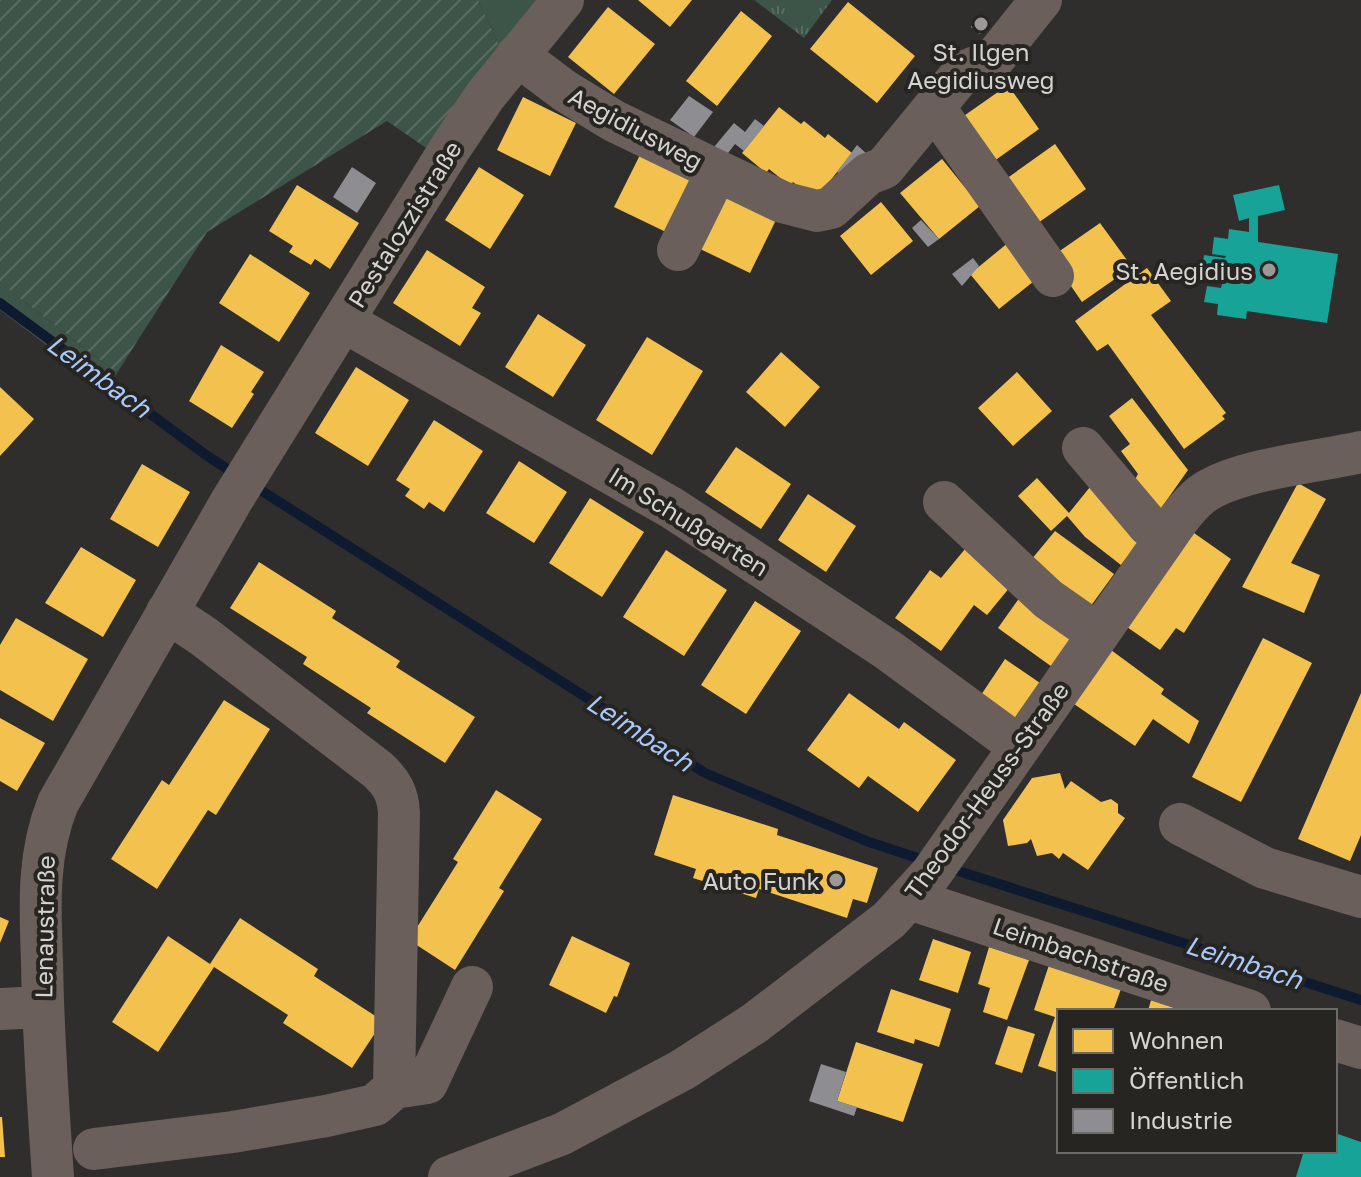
<svg xmlns="http://www.w3.org/2000/svg" width="1361" height="1177" font-family="'Golos Text',sans-serif">
<style>
.grass{fill:#3d5449}
.park{fill:url(#park-tufts)}
.garden{fill:url(#garden-furrows)}
.homes{fill:#f2c14e}
.public{fill:#17a398}
.industry{fill:#8d8d92}
.lines{fill:none;stroke-linecap:round;stroke-linejoin:round}
.stream{stroke:#0d1a30;stroke-width:10}
.minor{stroke:#6a5f5b;stroke-width:42}
.poi-dot{fill:#9b9997;stroke:#272521;stroke-width:3}
.labels{text-anchor:middle;dominant-baseline:central;stroke-width:8;stroke-linejoin:round;paint-order:stroke}
.poi-label{font-size:24px;fill:#d4d3d0;stroke:#272521;text-anchor:end}
.street-label{font-size:24px;fill:#d4d3d0;stroke:#272521}
.water-label{font-size:26px;font-style:italic;fill:#a8c9fd;stroke:#272521}
</style>
<defs>
<pattern id="park-tufts" width="24" height="20" patternUnits="userSpaceOnUse" patternTransform="scale(2)"><rect width="24" height="20" fill="#3d5449"/><path d="M3 7l-1-3M5 7V3M7 7l1-3M15 17l-1-3M17 17v-4M19 17l1-3" fill="none" stroke="#586c62"/></pattern>
<pattern id="garden-furrows" width="10" height="10" patternUnits="userSpaceOnUse" patternTransform="scale(2)"><rect width="10" height="10" fill="#3d5449"/><path d="M-1 1l2-2M0 10L10 0M9 11l2-2" fill="none" stroke="#586c62"/></pattern>
</defs>
<rect width="100%" height="100%" fill="#302e2c"/>
<path class="grass" d="M478,0H540L501,49Z
M0,283L117,373L106,390L0,310Z"/>
<path class="park" d="M754,0H832L804,38Z"/>
<path class="garden" d="M0,0H478L501,49L429,150L387,121L207,232L117,373L0,283Z"/>
<path class="homes" d="M638,0H692L670,27Z
M848,2L915,56L877,103L810,49Z
M608,7L655,44L614,94L568,57Z
M741,11L772,36L717,106L686,81Z
M981,15L990,21L980,34L971,27Z
M1008,85L1039,129L990,164L958,120Z
M523,97L576,123L550,176L497,150Z
M779,107L801,124L804,121L825,138L828,134L852,153L815,200L793,182L790,186L769,169L766,173L742,153Z
M1055,144L1086,189L1038,223L1006,179Z
M641,153L694,180L668,233L614,207Z
M942,159L980,206L939,239L900,193Z
M479,167L524,195L490,249L445,220Z
M297,185L359,223L330,269L315,259L311,265L289,252L293,246L269,231Z
M722,194L776,220L750,273L696,247Z
M881,202L913,241L871,275L840,236Z
M1100,223L1132,267L1082,302L1051,257Z
M1009,242L1039,277L999,309L970,274Z
M427,250L485,287L472,308L481,313L460,346L393,303Z
M250,254L310,293L279,342L219,303Z
M1147,268L1171,301L1151,315L1226,413L1222,416L1225,419L1184,449L1108,344L1097,351L1075,321Z
M538,314L586,345L553,397L505,367Z
M647,337L703,371L652,455L596,420Z
M221,345L264,372L251,392L254,394L232,428L189,401Z
M781,352L820,387L785,427L746,392Z
M356,367L409,400L368,466L315,433Z
M1017,372L1052,411L1013,446L978,408Z
M0,387L34,419L0,456Z
M1132,398L1188,470L1157,514L1133,483L1138,474L1121,451L1130,444L1109,416Z
M434,420L483,451L444,512L429,502L424,509L405,496L410,489L396,480Z
M736,447L791,484L761,529L705,492Z
M519,461L567,492L534,543L486,513Z
M142,464L190,492L158,547L110,519Z
M1037,478L1069,513L1090,487L1147,531L1121,565L1085,537L1067,516L1051,531L1018,496Z
M1298,483L1326,499L1291,563L1320,575L1304,613L1242,587Z
M808,494L856,526L826,572L778,540Z
M590,498L644,532L602,597L549,563Z
M1055,531L1114,574L1085,614L1026,566Z
M1194,533L1231,559L1184,633L1176,628L1160,650L1127,627Z
M970,543L1015,581L987,615L974,605L941,651L895,618L930,570L941,578Z
M81,547L136,580L103,637L45,603Z
M666,550L727,590L684,656L623,617Z
M259,562L336,611L332,618L400,661L396,667L475,717L445,763L367,713L371,708L303,664L307,657L230,608Z
M1020,597L1077,637L1055,669L998,628Z
M755,601L801,631L746,714L701,685Z
M16,618L88,659L53,721L0,690V645Z
M1263,638L1312,663L1241,802L1192,777Z
M1111,650L1164,689L1161,694L1199,721L1189,744L1153,719L1135,746L1074,704Z
M1005,659L1040,683L1015,719L981,695Z
M849,693L899,729L904,722L956,760L918,812L868,776L859,788L807,750Z
M1361,693V835L1350,861L1298,839Z
M224,700L270,729L216,815L208,810L157,889L111,859L162,780L169,785Z
M0,718L45,743L17,791L0,781Z
M1060,773L1065,789L1071,781L1101,802L1111,799L1118,804V813L1125,818L1088,870L1063,853L1059,859L1052,853L1037,856L1031,839L1027,843L1008,846L1003,820L1032,778Z
M496,790L542,819L499,888L504,891L455,970L409,940L458,862L453,859Z
M673,795L778,829L777,835L878,868L867,903L853,899L847,918L759,889L756,898L693,878L696,869L654,855Z
M0,917L9,921L0,943Z
M240,918L318,969L314,976L383,1021L352,1068L283,1023L288,1015L214,967L158,1052L112,1022L168,936L210,964Z
M572,936L630,963L617,997L614,996L606,1013L549,985Z
M933,939L971,952L958,993L919,980Z
M989,947L1029,960L1007,1020L983,1012L990,988L978,984Z
M1049,965L1121,989L1113,1011H1059V1073L1038,1066L1055,1017L1034,1010Z
M891,989L951,1009L939,1047L915,1039L914,1044L877,1032Z
M1151,1000L1184,1011H1148Z
M1008,1026L1035,1034L1022,1073L995,1064Z
M856,1042L923,1064L903,1122L837,1101Z
M0,1117H2L5,1157H0Z"/>
<path class="public" d="M1279,185L1285,210L1258,216V242L1338,254L1327,323L1247,311L1246,319L1217,315L1218,304L1204,302L1207,286L1221,288L1222,284L1200,281L1204,255L1225,258L1226,256L1212,254L1214,237L1228,239L1229,229L1249,232V218L1239,221L1233,195Z
M1335,1133L1361,1142V1177H1296L1303,1154L1297,1151H1335Z"/>
<path class="industry" d="M689,96L713,112L694,137L670,120Z
M755,119L764,126L744,151L735,144L725,157L714,147L734,123L745,132Z
M857,145L867,154L847,180L837,172Z
M352,167L376,183L357,213L333,197Z
M921,220L939,239L928,247L912,228Z
M973,258L979,266L962,286L952,274Z
M821,1064L846,1072L837,1101L857,1107L854,1116L809,1101Z"/>
<g class="lines">
<path class="stream" d="M0,303L206,455L238,476
M251,484L705,773L869,842L930,862
M949,868L1361,1000"/>
<path class="minor" d="M517,55L565,91L614,121L782,202L817,211L831,208L868,174L884,168L963,72L993,60L1041,0
M934,107L1053,276
M678,250L717,171
M343,321L672,508L888,650L1019,746
M1083,448L1148,525L1166,537
M944,502L1048,599L1098,634
M1180,824L1265,868L1361,897
M910,899L1250,1011
M0,1009L42,1007
M1335,1040L1361,1048
M394,1088L427,1083L472,987
M94,1149L233,1132L326,1116L375,1105L394,1088L399,813C398,794 392,783 378,770L203,636L167,612
M53,1177C48,1105 43,1033 42,961C40,906 37,855 58,803L232,500L451,147L485,96L563,0
M449,1177L562,1134L682,1070L755,1023L889,920L931,874L1162,543C1173,527 1185,508 1201,495C1235,469 1318,462 1361,452"/>
</g>
<g class="poi-dot">
<circle cx="981" cy="24" r="8"/>
<circle cx="1269" cy="270" r="8"/>
<circle cx="836" cy="880" r="8"/>
</g>
<g class="labels">
<g class="poi-label">
<text x="981" y="51" text-anchor="middle">St. Ilgen<tspan x="981" dy="28">Aegidiusweg</tspan></text>
<text x="1253" y="270">St. Aegidius</text>
<text x="820" y="880">Auto Funk</text>
</g>
<g class="street-label">
<text transform="translate(636 128) rotate(28)">Aegidiusweg</text>
<text transform="translate(404 224) rotate(-58)">Pestalozzistraße</text>
<text transform="translate(689 521) rotate(32)">Im Schußgarten</text>
<text transform="translate(986 790) rotate(-54)">Theodor-Heuss-Straße</text>
<text transform="translate(44 927) rotate(-89)">Lenaustraße</text>
<text transform="translate(1081 954) rotate(19)">Leimbachstraße</text>
</g>
<g class="water-label">
<text transform="translate(99 376) rotate(36)">Leimbach</text>
<text transform="translate(640 732) rotate(33)">Leimbach</text>
<text transform="translate(1244 962) rotate(18)">Leimbach</text>
</g>
</g>
<rect x="1057" y="1009" width="280" height="144" fill="#272521" stroke="#6c6b67" stroke-width="2"/>
<rect x="1073" y="1029" width="40" height="24" fill="#f2c14e" stroke="#6c6b67" stroke-width="2"/>
<text x="1129" y="1049" font-size="24" fill="#d4d3d0">Wohnen</text>
<rect x="1073" y="1069" width="40" height="24" fill="#17a398" stroke="#6c6b67" stroke-width="2"/>
<text x="1129" y="1089" font-size="24" fill="#d4d3d0">Öffentlich</text>
<rect x="1073" y="1109" width="40" height="24" fill="#8d8d92" stroke="#6c6b67" stroke-width="2"/>
<text x="1129" y="1129" font-size="24" fill="#d4d3d0">Industrie</text>
</svg>
